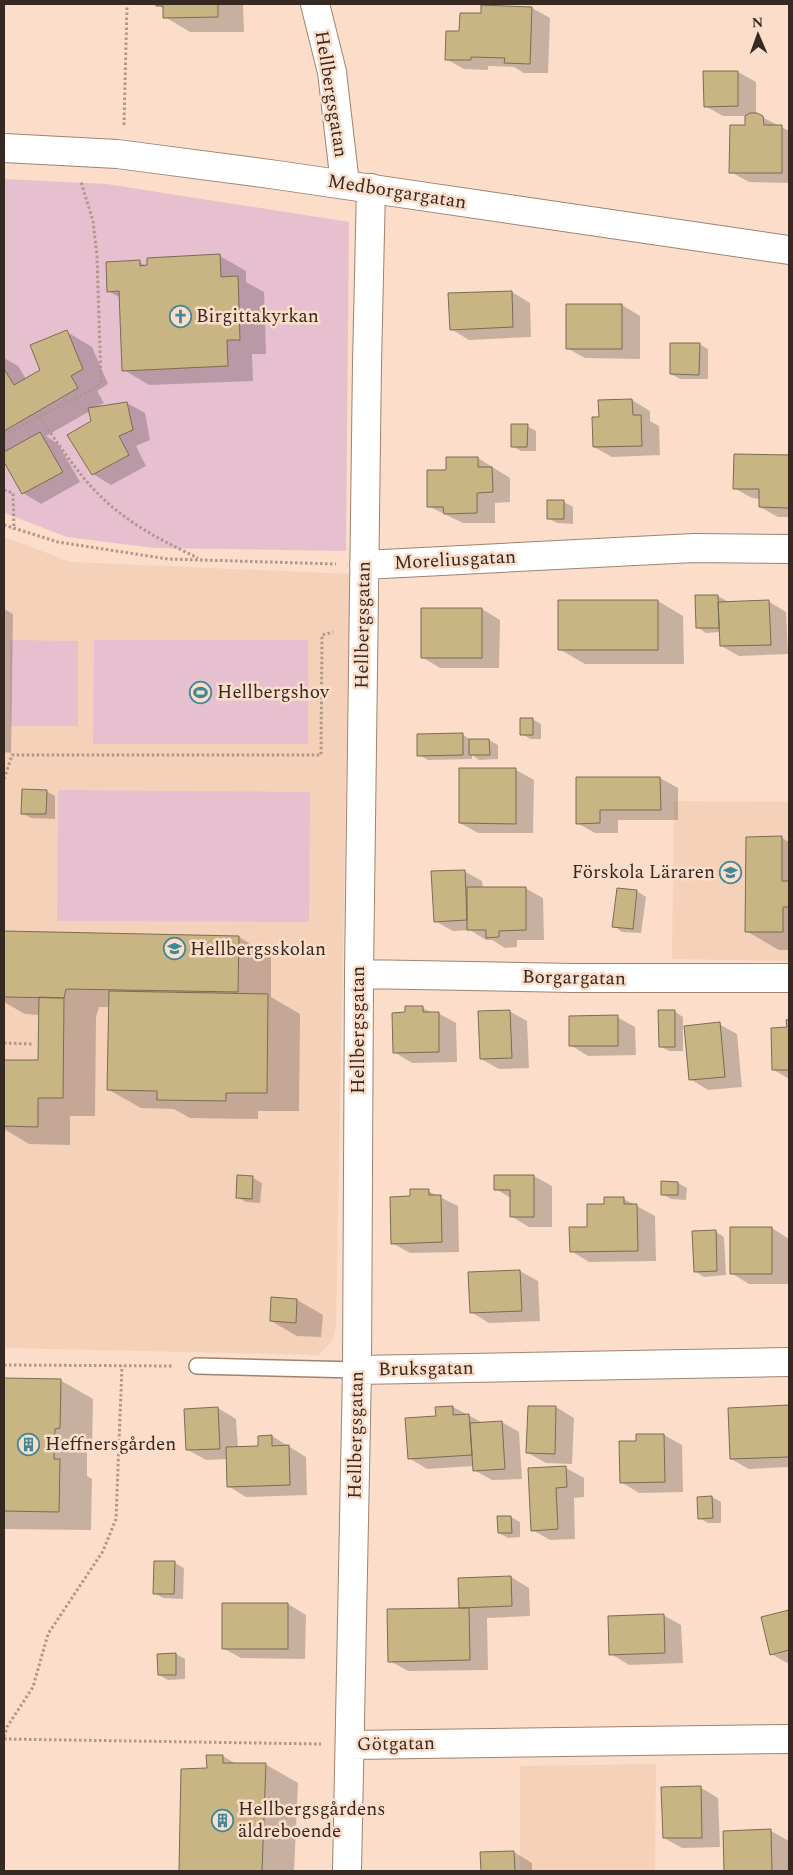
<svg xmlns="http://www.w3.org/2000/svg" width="793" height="1875" font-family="Spectral,serif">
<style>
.built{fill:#f5d1b9}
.green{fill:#e6c0cf}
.shadow{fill:#0003}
.building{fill:#c9b484;stroke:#796d51}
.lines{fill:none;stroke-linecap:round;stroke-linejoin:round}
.service-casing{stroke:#9e8371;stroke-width:18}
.minor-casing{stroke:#9e8371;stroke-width:30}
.tertiary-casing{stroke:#9e8371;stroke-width:30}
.path{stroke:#af9889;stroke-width:3;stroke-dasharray:2.5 2.5;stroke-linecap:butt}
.service{stroke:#fff;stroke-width:15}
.minor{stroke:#fff;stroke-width:28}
.tertiary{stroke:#fff;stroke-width:28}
.labels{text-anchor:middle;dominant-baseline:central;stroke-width:5;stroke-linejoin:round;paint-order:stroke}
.street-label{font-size:19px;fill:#352922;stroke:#fbddc9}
.poi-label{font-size:19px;fill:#352922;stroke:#fbddc9;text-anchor:start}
</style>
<rect width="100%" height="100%" fill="#fbddc9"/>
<path class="built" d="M4,537L71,562L350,574L336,1324L333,1340L319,1355L4,1348Z
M674,801L789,802V961L672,959Z
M656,1764L655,1871H520V1766Z"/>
<path class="green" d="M4,179L107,184L349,222L346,551L154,548L67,537L4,513Z
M10,640L78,641V726H10Z
M94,640H308V744H93Z
M58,790L310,792L309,922L57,921Z"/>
<path class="shadow" d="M157,4H243L244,32H190L165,17L164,9Z
M532,8L550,18L548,73H524L514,67L488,66V70L464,69L446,59L460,32L482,15Z
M738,72L756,82V114L789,131V183L749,182L731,172L746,126L747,116H723L705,106Z
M220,256L246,271V282L264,292L266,354H252L253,381L149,385L124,370L121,298L108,291L139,262L148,267Z
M512,292L530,303L531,337L469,340L451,329Z
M622,305L640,316V359L585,358L567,348Z
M67,332L92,347L108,384L97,391L104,403L93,408L127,403L145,413L150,440L136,446L146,466L111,485L93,474L92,421L90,411L46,436L58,444L80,482L41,504L23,493L4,461V358L18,366L26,379L41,370Z
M699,344L708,349V379H680L671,374Z
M632,400L650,411V421L659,426L660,455L612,457L594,447L600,418Z
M527,426L536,431V451H521L512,446Z
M735,455L789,457V517H778L760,507V499L752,498L734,488Z
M478,458L510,478V502L495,503V523H463L428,506L448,471Z
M564,502L573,507V524L557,523L548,518Z
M718,596L727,601V603L768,601L786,612L788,654L739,656L721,646V632L706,633L697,627Z
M658,601L683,616L684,664H585L559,649Z
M4,609L13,614L11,753L4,752V770Z
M482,609L500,620L499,668H440L422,657Z
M532,719L541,724V739H530L522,734Z
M462,734L471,740H489L498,745V759L479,760L472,755V759L428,760L419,755Z
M516,770L534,780L533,833H478L460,823Z
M577,778H660L678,788V820H618V833H595L577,823Z
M46,791L55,796V819L31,818L22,813Z
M747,838H782L789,842V950H779L746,931Z
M464,871L482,881L483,888H525L543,898L544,940H517V947L505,948L492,940H486L470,930L453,931L435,921Z
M637,891L646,897L641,933L622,932L614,926Z
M4,933L239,937L271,956V997L300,1014L299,1111H258V1119L190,1118L174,1109L141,1108L109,1090L110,1007H99L96,1017L95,1116H70V1145L29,1144L4,1129V1061H40V1015L25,1014L4,1002Z
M423,1008L432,1013H438L456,1023L457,1062L412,1063L394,1052L406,1013Z
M509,1011L527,1021L529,1068L499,1069L481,1059Z
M674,1011L683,1017V1051H669L660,1046Z
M617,1017L635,1027L636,1055L588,1056L570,1045Z
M788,1021H789V1079L774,1070L788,1028Z
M719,1024L737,1034L742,1087L708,1090L690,1079Z
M534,1176L552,1186V1227H529L511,1216V1198L496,1189Z
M253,1178L262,1183L260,1203L246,1202L237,1197Z
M678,1183L687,1188L686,1200L671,1199L662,1194Z
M428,1191L458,1206L459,1252L410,1253L392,1243L412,1198Z
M624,1199L655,1216L656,1261L589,1262L571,1251L589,1228Z
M772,1228L789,1239V1284H749L731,1273Z
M715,1231L724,1237L726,1275L704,1277L695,1271Z
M520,1271L538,1281L540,1321L489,1323L471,1312Z
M297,1300L323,1315L321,1337L297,1336L271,1321Z
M4,1380H60L93,1399L92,1446L87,1447V1476L92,1479L91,1530L4,1529Z
M789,1406V1467L749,1469L731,1459L729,1409Z
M453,1407L483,1423L502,1422L519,1432L522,1479L492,1480L474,1470V1466L427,1469L409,1458L437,1417Z
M556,1407L574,1418L572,1464L546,1463L528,1453Z
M218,1408L236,1419L238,1448L260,1447L272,1436L306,1457L307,1495L246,1497L228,1486V1459L206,1460L188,1450L185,1410Z
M637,1435H664L682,1445L683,1492L639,1493L621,1482L637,1442Z
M566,1468L584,1478V1497L574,1498L575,1539L550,1540L532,1530Z
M712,1497L721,1502V1523H708L699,1518Z
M511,1517L520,1522V1537L508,1538L499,1533Z
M175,1563L184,1568L183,1599L163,1598L154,1593Z
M511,1577L529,1588L530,1616L487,1618L488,1670L408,1671L390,1661L460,1609L459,1579Z
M288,1604L306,1615L305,1659L241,1658L223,1648Z
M789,1612V1664L771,1654L762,1618Z
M663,1615L681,1625L683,1663L629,1665L611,1654Z
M176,1654L185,1659V1679L168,1680L159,1675Z
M223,1756L236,1764H265L298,1783L294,1871H181L182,1770H208Z
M700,1787L718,1798L720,1847L682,1848L664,1838Z
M771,1831L789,1841V1871H725L724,1832Z
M514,1852L532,1863V1871H482V1853Z"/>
<path class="building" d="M156,4H218V17L163,18V6H156Z
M481,5L532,7L530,64L504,63L505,58L471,57V60H445L446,31H459L460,13H481Z
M703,71H738V106L704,107Z
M750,113H757L763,116L764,125H782V173H729L730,125H745V116Z
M220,254L221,277L238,276L240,340H227L228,366L122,371L119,291L107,292L106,262L140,260V266L147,265V258Z
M512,291L513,327L450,330L448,293Z
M566,304H622V349H566Z
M67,330L83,369L71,376L78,388L4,431V369L14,385L40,370L30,345Z
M670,343H700L699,375L670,374Z
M632,399L633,415H641L642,446L593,447L592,417H599L598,400Z
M127,402L133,430L119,436L129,455L92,475L67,435L91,421L88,408Z
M511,424H528L527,447H511Z
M40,432L63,472L22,494L4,462V452Z
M734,454L789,455V508L759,507V489H733Z
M446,457H478V467H492L493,492L477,493V513L444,514L443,507H427V470H446Z
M547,500H564V519H547Z
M695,595H718L719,628H696Z
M558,600H658V650H558Z
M769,600L771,645L720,646L718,602Z
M421,608H482V658H421Z
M520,718H533V735H520Z
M463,733V755L417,756V734Z
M469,739H489L490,755H469Z
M459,768H516V824L459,823Z
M576,777H660L661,810H600V823L576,824Z
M22,789L47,790L46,814H21Z
M782,836V881H789V907H783V932H745L746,837Z
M465,870L467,920L434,922L431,871Z
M467,887H526V930L499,931V937L486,938V930H467Z
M617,888L637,890L633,929L612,927Z
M4,931L239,936L238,992L66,989L64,998L4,997Z
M109,991L268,994L267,1093H226V1101L157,1100V1091L107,1090Z
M39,997L64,998L63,1098H38V1127L4,1126V1060H38Z
M405,1006H423V1012H439V1052L393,1053L392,1013L405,1012Z
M510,1010L512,1058L480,1059L478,1011Z
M658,1010H675V1047H659Z
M618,1015V1046H569V1016Z
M789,1019V1070H772L771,1028L787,1027L786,1020Z
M720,1022L725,1077L689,1080L684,1026Z
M237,1175L253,1176L252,1199L236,1198Z
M494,1175H534V1217H510V1190H494Z
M661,1181L678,1182V1195H661Z
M410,1189H429V1195H441L442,1242L391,1244L390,1197L410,1196Z
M604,1197H624V1204H637L638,1251L570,1252L569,1227H587V1204H604Z
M730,1227H772V1274H730Z
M716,1230L717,1271L694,1272L692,1231Z
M520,1270L522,1311L470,1313L468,1272Z
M271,1297L297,1299L296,1323L270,1321Z
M4,1378L61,1379L60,1428L55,1429L54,1459H60L59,1512L4,1511Z
M789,1405V1457L730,1459L728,1408Z
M453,1406V1415L469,1414L472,1455L408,1459L405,1418L436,1416L435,1407Z
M528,1406H556L555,1454L526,1453Z
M218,1407L220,1449L186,1450L184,1409Z
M502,1421L505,1469L473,1471L470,1423Z
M636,1434H664L665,1482L620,1483L619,1441H636Z
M272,1435V1446L289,1445L290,1485L227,1487L226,1447L258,1446V1436Z
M566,1466L567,1487L556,1488L558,1529L531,1531L528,1468Z
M712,1496L713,1518L698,1519L697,1497Z
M497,1516H511L512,1533H498Z
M154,1561H175L174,1594H153Z
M511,1576L512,1606L459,1608L458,1578Z
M222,1603H288V1649H222Z
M459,1608H469L470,1660L388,1662L387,1609Z
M789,1610V1650L770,1655L761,1617Z
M664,1614L665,1653L609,1655L608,1616Z
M176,1653V1675H158L157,1654Z
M206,1755H223V1763H266L262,1871H179L181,1769L207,1768Z
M701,1786L702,1838H663L661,1787Z
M771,1829L772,1871H724L723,1831Z
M514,1851L515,1871H481L480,1852Z"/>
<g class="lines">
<defs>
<path id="service" d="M197,1366L357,1370"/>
<path id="minor" d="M315,4L332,72L345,184
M364,565L694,548L789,549
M359,974L573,978H789
M357,1370L789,1362
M350,1745L789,1739
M347,1871L357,1370L359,974L367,364L371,188"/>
<path id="tertiary" d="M4,148L117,154L277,175L789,250"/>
</defs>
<use href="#service" class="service-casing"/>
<use href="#minor" class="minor-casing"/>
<use href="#tertiary" class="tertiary-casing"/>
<path class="path" d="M124,125L127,4
M39,417C62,448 84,485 115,509C140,530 169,544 198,558
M4,435L97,387L101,382L97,256L93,221L81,182
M4,490L13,493L14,530
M4,525L58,542L168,559L336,564
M4,779L12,755H321L322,635L333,632
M4,1043L32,1044
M4,1365L174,1366
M4,1737L7,1727L33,1687L48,1634L103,1551L116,1519L122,1366
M4,1739L321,1744"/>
<use href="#service" class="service"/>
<use href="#minor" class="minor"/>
<use href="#tertiary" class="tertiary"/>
</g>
<defs>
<symbol id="church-ring" viewBox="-11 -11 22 22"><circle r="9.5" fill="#fbddc9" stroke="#428795" stroke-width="1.5"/><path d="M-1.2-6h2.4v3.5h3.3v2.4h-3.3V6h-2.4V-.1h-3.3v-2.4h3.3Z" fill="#428795"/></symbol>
<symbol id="stadium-ring" viewBox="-11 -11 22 22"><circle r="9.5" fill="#fbddc9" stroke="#428795" stroke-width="1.5"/><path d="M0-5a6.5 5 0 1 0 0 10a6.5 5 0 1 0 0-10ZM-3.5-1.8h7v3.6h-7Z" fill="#428795"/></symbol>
<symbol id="school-ring" viewBox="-11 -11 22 22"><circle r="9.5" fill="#fbddc9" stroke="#428795" stroke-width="1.5"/><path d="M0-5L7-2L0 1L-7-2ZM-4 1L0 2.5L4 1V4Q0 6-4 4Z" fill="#428795"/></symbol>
<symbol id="building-ring" viewBox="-11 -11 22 22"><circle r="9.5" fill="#fbddc9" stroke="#428795" stroke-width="1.5"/><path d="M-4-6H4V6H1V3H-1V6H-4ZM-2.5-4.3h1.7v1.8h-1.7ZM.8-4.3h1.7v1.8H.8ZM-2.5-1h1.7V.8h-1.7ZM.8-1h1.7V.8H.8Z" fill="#428795"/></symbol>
</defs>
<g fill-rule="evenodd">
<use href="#church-ring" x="168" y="304" width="25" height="25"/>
<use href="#stadium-ring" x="188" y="680" width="25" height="25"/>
<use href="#school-ring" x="718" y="860" width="25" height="25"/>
<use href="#school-ring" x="162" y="936" width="25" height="25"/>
<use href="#building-ring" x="16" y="1432" width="25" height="25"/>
<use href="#building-ring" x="210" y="1808" width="25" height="25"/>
</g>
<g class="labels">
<g class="street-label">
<text transform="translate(331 94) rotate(81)">Hellbergsgatan</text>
<text transform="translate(397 192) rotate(9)">Medborgargatan</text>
<text transform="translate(455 560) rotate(-3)">Moreliusgatan</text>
<text transform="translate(363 625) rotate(-89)">Hellbergsgatan</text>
<text transform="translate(574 978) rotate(1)">Borgargatan</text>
<text transform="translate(358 1030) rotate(-90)">Hellbergsgatan</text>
<text transform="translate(426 1369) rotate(-1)">Bruksgatan</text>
<text transform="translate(356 1435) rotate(-89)">Hellbergsgatan</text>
<text transform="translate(396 1744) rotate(-1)">Götgatan</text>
</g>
<g class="poi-label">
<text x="196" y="316">Birgittakyrkan</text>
<text x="217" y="692">Hellbergshov</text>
<text x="715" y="872" text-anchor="end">Förskola Läraren</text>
<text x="190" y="949">Hellbergsskolan</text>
<text x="45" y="1444">Heffnersgården</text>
<text x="238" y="1809">Hellbergsgårdens<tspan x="238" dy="22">äldreboende</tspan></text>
</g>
</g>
<rect width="793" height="1875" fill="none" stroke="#352922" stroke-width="10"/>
<g transform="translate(758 35) rotate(358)" stroke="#fbddc9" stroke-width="4" paint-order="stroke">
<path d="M0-4L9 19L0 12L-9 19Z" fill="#352922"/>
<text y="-8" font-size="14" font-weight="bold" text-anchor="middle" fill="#352922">N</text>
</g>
</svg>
